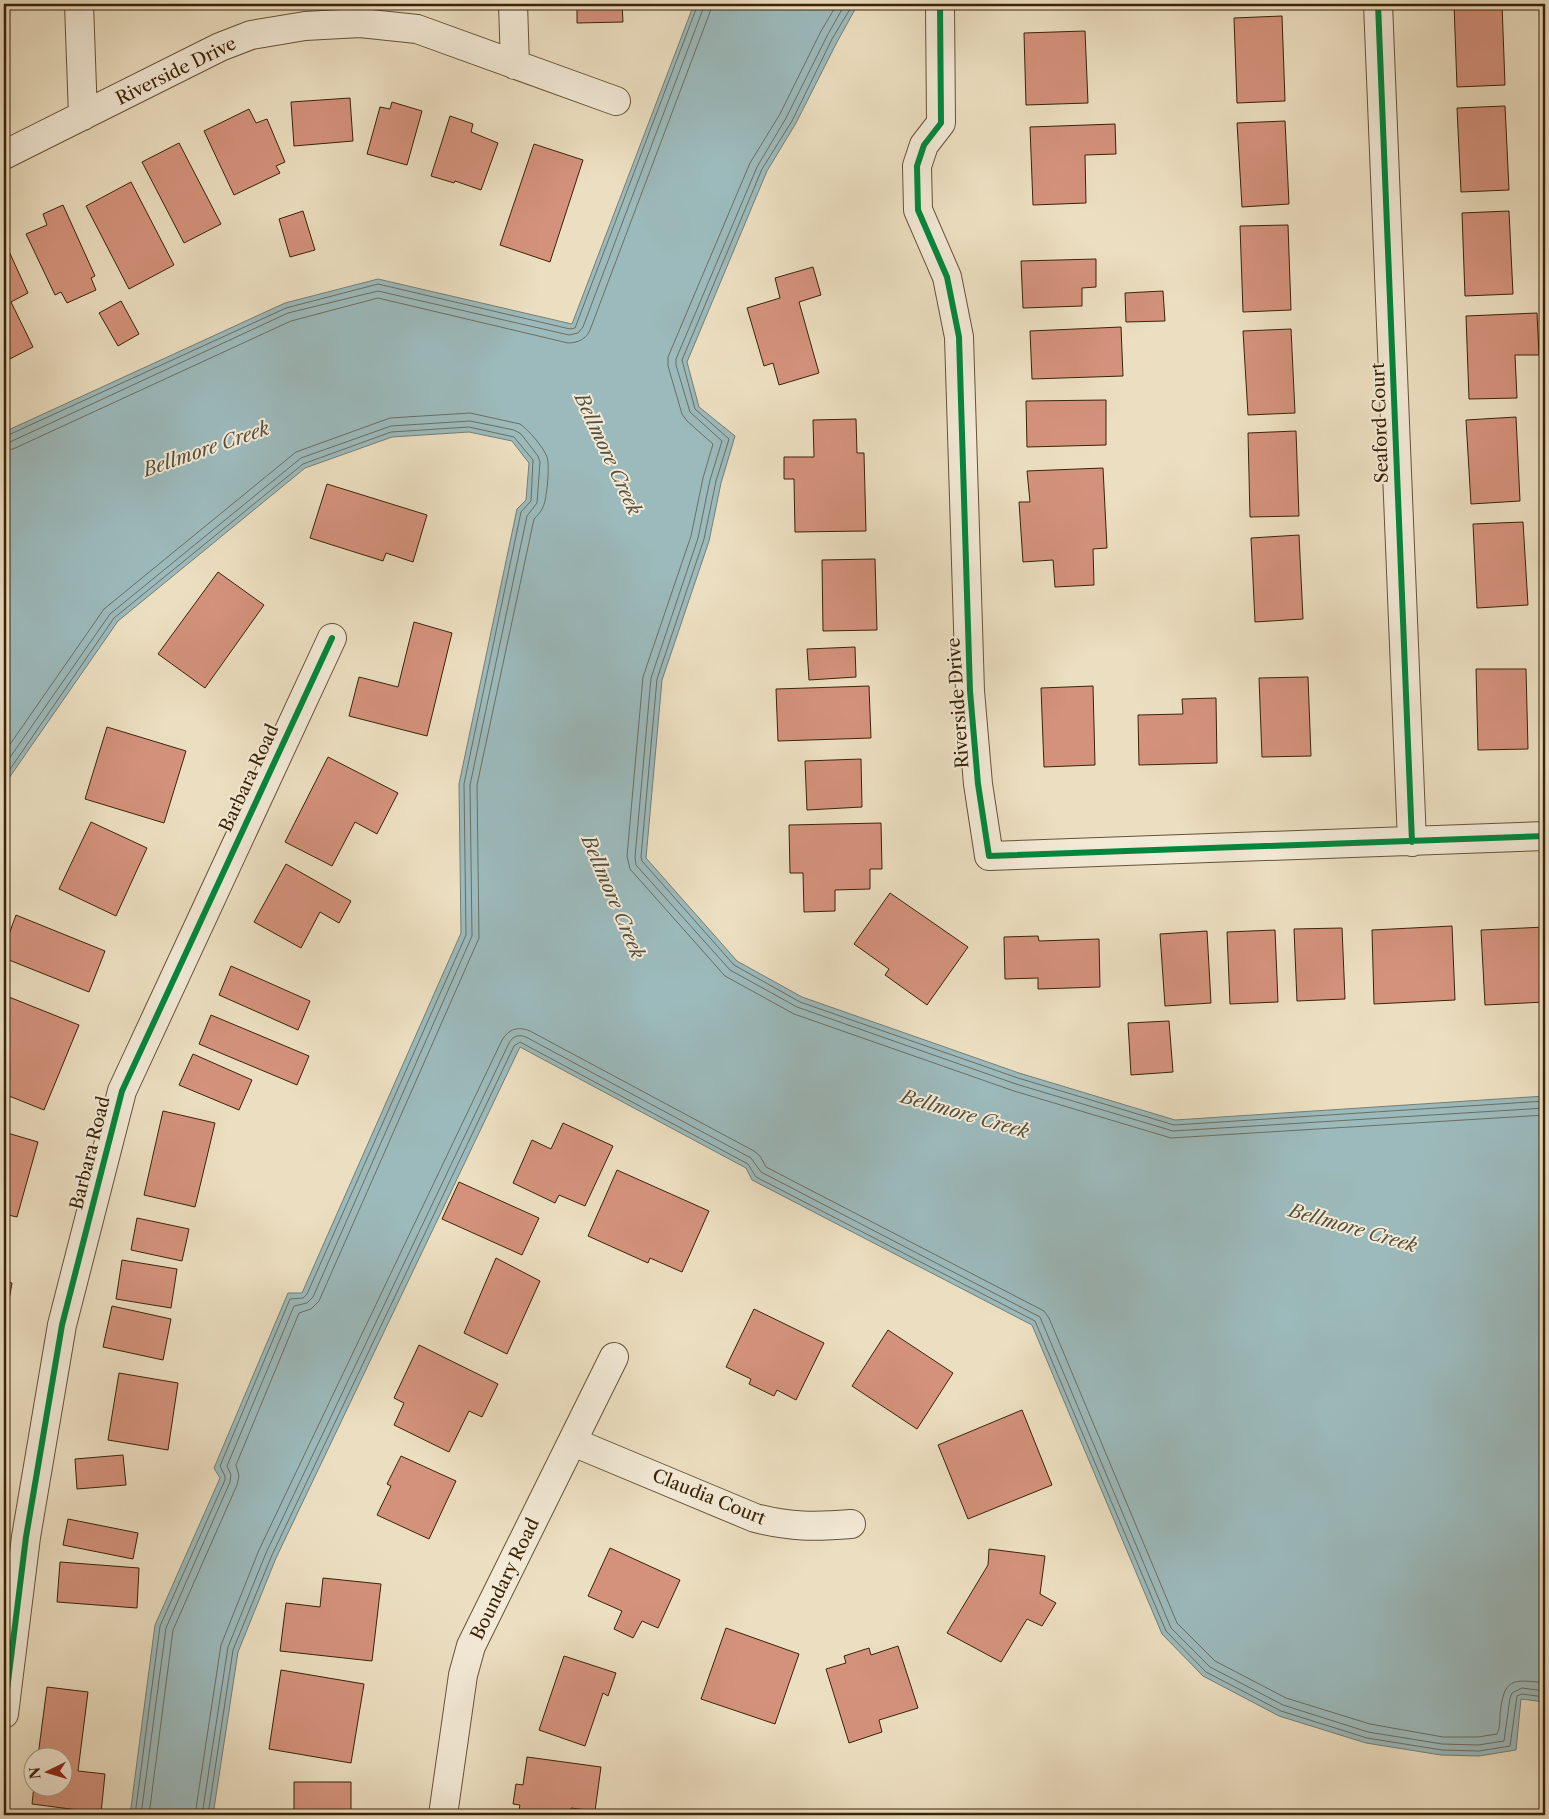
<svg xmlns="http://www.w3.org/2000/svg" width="1549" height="1819" font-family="'Libre Caslon Text',serif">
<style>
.water{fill:#9cbabc;stroke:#757e74}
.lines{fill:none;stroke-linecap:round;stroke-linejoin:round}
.shore{stroke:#6b6e62;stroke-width:1}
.building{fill:#d4927c;stroke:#3a2307}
.minor-casing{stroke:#665236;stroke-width:30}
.minor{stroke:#f3ead7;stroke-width:28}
.cycleway-casing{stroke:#f3ead7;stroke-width:9}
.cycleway{stroke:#00873e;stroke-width:6}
.labels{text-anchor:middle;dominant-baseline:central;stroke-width:4;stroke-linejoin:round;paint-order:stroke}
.street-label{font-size:18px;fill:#3a2307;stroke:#f3ead7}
.water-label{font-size:19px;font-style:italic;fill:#57503d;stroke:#f3ead7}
</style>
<rect width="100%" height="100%" fill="#ecdfc1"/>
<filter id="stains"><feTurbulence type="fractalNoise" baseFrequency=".004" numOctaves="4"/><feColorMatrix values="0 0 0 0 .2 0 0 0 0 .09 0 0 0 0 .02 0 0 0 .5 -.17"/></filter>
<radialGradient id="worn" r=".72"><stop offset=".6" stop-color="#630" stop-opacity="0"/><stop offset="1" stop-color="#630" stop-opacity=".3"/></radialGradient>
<path class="water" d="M694,4H858L837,42L796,123L767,171L687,362L699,407L735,436L721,483L709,541L662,680L646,858L737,961L802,997L1019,1073L1175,1120L1545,1096V1702L1521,1699L1516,1750L1479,1756L1441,1755L1366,1743L1279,1716L1203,1676L1162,1634L1032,1325L752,1180L746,1168L520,1047L276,1558L238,1652L213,1815H130L155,1625L220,1478L214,1468L288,1293H302L461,933L459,784L517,509L526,500L529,463L512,441L469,432L392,437L305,468L118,621L9,778L4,790V432L285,303L378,279L572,324Z"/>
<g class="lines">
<path class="shore" d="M837,4L820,33L780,114L750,163L668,357V366L682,414L687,421L713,444L703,478L691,536L643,677L627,856L630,869L725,976L794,1014L1014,1091L1171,1138L1545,1115
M845,4L827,36L786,118L757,167L676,359V365L690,412L722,441L710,480L698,538L651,678L635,857L636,865L730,970L797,1007L1016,1084L1173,1131L1545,1108
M853,4L832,39L792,121L762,169L682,360L695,409L729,439L716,481L704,539L657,679L641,857L642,861L734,965L800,1002L1018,1078L1174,1125L1545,1101
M4,437L286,308L378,284L570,329L575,328L698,4
M4,443L10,442L288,313L378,291L569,335L578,333L583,327L703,9L704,4
M4,450L13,449L291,321L378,298L568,343C578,343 586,339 590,330L710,12L712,4
M4,753L104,609L296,452L390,418L470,413L520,424C528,429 544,448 547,457C550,465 547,499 543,507C541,512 537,516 534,519L477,785L479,938L319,1301L311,1309L299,1313L236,1465L239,1476L237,1485L173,1630L149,1815
M4,766L110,614L301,458L391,426L470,421L514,430L521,434L538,456L540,462L537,503L527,516L470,785L472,936L313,1297L307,1303L294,1306L227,1466L231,1475L230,1482L166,1628L141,1815
M4,778L114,618L303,464L391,432L469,427L514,437L533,460L531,501L521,512L464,784L466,935L307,1294L303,1298L290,1299L220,1466L225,1476V1480L160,1626L135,1815
M195,1815L221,1645L259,1550L502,1040C509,1029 518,1026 530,1031L754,1151L760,1156L766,1167L1044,1311L1049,1318L1177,1623L1215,1661L1286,1698L1370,1724L1443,1737H1478L1497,1734C1500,1728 1500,1721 1500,1714C1504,1678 1512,1679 1545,1683
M202,1815L228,1647L266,1553L509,1043C513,1036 519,1034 526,1037L751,1158L761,1172L1040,1317L1171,1628L1210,1667L1283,1705L1368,1732L1442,1744L1478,1745L1504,1741L1510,1698L1512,1693L1522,1688L1545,1691
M208,1815L233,1650L272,1555L514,1046L520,1042L748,1164L756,1177L1035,1321L1166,1631L1206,1672L1281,1711L1367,1738L1442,1750L1479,1751L1510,1746L1517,1696L1522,1694L1545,1697"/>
</g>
<path class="building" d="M577,4H622L623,22L577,23Z
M1454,4H1502L1505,85L1457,87Z
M1282,16L1285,101L1237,103L1234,18Z
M1085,31L1088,103L1026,105L1024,33Z
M350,98L353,141L294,146L291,102Z
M392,102L422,111L407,165L367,154L380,107L390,109Z
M1505,106L1509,190L1461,192L1457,108Z
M249,109L256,123L267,119L285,162L276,166L280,173L234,195L204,131Z
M450,116L473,124L471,132L498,143L481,190L455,181L454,183L431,176Z
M1285,121L1289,204L1242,207L1237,123Z
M1115,124L1116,154L1085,155L1086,203L1033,205L1030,127Z
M179,143L221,224L184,243L142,162Z
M534,144L583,160L550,262L500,245Z
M131,182L174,265L129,289L86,206Z
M63,205L95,276L91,278L96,290L67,303L61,292L55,295L26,234L47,225L43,214Z
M303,211L315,250L290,257L279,219Z
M1509,211L1513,294L1465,296L1462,213Z
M1288,225L1291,310L1243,312L1240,226Z
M7,247L28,293L11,302L33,347L4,362V248Z
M1096,259V287L1082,288V306L1023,308L1021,261Z
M813,267L821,295L799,302L819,373L779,385L773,363L764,366L747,308L780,298L775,278Z
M1163,291L1165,321L1126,322L1125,293Z
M121,301L139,334L118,346L99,313Z
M1537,313L1539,355H1515L1517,398L1469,399L1466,316Z
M1121,327L1123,376L1032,379L1030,331Z
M1291,329L1295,413L1248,415L1243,331Z
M1106,400V445L1027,447L1026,401Z
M1516,417L1520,501L1471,504L1466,420Z
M856,419L857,453H864L866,531L795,532L794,479H784V457H814L813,420Z
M1296,431L1299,516L1250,517L1248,433Z
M1103,468L1107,548L1093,549L1094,585L1055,587L1053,560L1023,562L1019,502H1030L1027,471Z
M327,484L427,515L413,562L386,553L383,561L310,538Z
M1523,522L1528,605L1477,608L1473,524Z
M1299,535L1303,619L1255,622L1251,538Z
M875,559L877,630L823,631L822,560Z
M218,572L264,605L205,688L158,654Z
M414,622L452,633L427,736L349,716L359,677L398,687Z
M855,647L856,677L809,680L807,649Z
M1476,669H1526L1528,749L1478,750Z
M1308,677L1311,756L1262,757L1259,678Z
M869,686L871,738L778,741L776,689Z
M1093,686L1095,765L1044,767L1041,688Z
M1216,698L1217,763L1139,765L1138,715L1183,714L1182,699Z
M107,727L186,751L164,823L85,799Z
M328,757L398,793L377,834L355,822L332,866L285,842Z
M861,759L862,807L807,810L805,761Z
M91,822L147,848L116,916L59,889Z
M881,823L882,869H870V889L835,890V911L804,912L803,873H790L789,825Z
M286,864L351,901L339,923L320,912L301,948L254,922Z
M890,893L968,947L927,1005L885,975L889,969L854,944Z
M16,915L105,951L89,992L4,958V948Z
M1452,926L1455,1000L1374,1004L1372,930Z
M1545,927V1002L1485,1005L1481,930Z
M1342,928L1345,999L1297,1001L1294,929Z
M1275,930L1278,1002L1230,1004L1227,932Z
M1207,931L1211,1003L1165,1006L1160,934Z
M1038,936L1039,941L1099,939L1100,987L1038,989V978L1005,979L1004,937Z
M231,966L310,1001L298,1030L219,995Z
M4,995L79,1025L44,1110L4,1094Z
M211,1015L309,1056L297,1085L199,1044Z
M1169,1021L1173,1072L1131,1075L1128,1023Z
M193,1054L252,1080L239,1110L179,1085Z
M163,1111L215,1123L195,1207L144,1195Z
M563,1123L613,1146L585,1206L559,1195L555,1203L513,1183L532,1140L551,1149Z
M4,1132L38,1142L17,1217L4,1214Z
M617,1170L709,1211L682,1272L650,1258L648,1263L588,1236Z
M459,1182L539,1218L522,1255L442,1219Z
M137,1218L189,1229L182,1261L131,1250Z
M496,1258L540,1281L507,1354L464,1333Z
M122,1260L177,1269L171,1308L116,1299Z
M4,1281L12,1283L4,1329Z
M112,1306L171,1319L163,1360L103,1347Z
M754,1309L824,1343L796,1400L777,1390L774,1396L749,1384L751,1379L726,1367Z
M888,1330L953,1373L917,1429L852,1386Z
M419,1345L498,1384L482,1417L469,1411L449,1452L394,1425L404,1403L394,1398Z
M119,1373L178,1383L168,1450L108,1440Z
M1022,1410L1052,1485L968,1519L938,1445Z
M123,1455L126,1485L77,1489L75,1459Z
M401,1456L456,1481L429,1539L377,1515L391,1486L387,1484Z
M68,1519L138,1533L133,1559L63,1545Z
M610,1548L680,1580L658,1628L642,1621L633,1638L614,1629L622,1611L588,1596Z
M989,1549L1045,1556L1040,1594L1056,1603L1042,1626L1027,1619L1001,1662L947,1633L988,1565Z
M60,1562L139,1568L137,1608L57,1602Z
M323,1578L381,1584L372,1661L280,1651L286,1603L320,1607Z
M726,1628L799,1654L775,1724L701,1699Z
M898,1646L918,1708L879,1720L882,1732L849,1743L826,1669L846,1663L844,1656L869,1648L871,1655Z
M564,1656L616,1673L608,1696L603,1693L585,1746L539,1730Z
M281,1670L364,1684L351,1763L269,1749Z
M47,1687L88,1692L78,1771L105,1774L101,1813L32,1804L34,1786H62V1756H38Z
M527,1757L601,1767L595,1811L571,1808L570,1815H518L520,1805L513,1804L516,1784L523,1785Z
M294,1782H351V1815H294Z"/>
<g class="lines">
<defs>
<path id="minor" d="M79,4L83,116
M513,4L515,65
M940,4L941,123L924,145L917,166L918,210L947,277L959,337L970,691L978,784L989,856L1545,836
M1378,4L1412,842
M4,155L220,47L251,35L305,26L360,23L417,29L616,101
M573,1442L755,1518C790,1527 815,1527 851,1524
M4,1714L26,1537L62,1325L122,1091L332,638
M443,1815L463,1675L471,1646L614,1357"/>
</defs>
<use href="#minor" class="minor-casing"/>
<use href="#minor" class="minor"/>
<defs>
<path id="cycleway" d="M940,4L941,123L924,145L917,166L918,210L947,277L959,337L970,691L978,784L989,856L1545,836
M1378,4L1412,842
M4,1714L26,1537L62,1325L122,1091L332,638"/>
</defs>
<use href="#cycleway" class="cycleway-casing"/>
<use href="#cycleway" class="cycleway"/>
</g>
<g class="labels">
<g class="street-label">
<text transform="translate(176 71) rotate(-26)">Riverside Drive</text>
<text transform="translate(1380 423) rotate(-92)">Seaford Court</text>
<text transform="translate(958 703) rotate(-94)">Riverside Drive</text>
<text transform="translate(249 778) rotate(-65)">Barbara Road</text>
<text transform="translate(90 1153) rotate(-76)">Barbara Road</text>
<text transform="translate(709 1497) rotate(22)">Claudia Court</text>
<text transform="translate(505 1579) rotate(-64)">Boundary Road</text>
</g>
<g class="water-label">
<text transform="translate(206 449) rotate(-19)">Bellmore Creek</text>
<text transform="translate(608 454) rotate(65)">Bellmore Creek</text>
<text transform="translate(613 897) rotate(67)">Bellmore Creek</text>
<text transform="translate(965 1114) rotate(16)">Bellmore Creek</text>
<text transform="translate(1353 1228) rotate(16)">Bellmore Creek</text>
</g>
</g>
<rect width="1549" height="1819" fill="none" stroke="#ecdfc1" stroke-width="20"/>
<rect x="5" y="5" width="1539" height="1809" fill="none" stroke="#3a2307" stroke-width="2.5"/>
<rect x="10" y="10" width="1529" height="1799" fill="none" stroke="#3a2307"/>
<g transform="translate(48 1772) rotate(265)"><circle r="24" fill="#f3ead7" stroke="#a99a84"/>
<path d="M0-4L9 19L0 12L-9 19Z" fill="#8f2418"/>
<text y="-8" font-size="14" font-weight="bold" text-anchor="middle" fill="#3a2307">N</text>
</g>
<rect width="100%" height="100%" filter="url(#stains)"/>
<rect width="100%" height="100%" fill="url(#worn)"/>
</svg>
